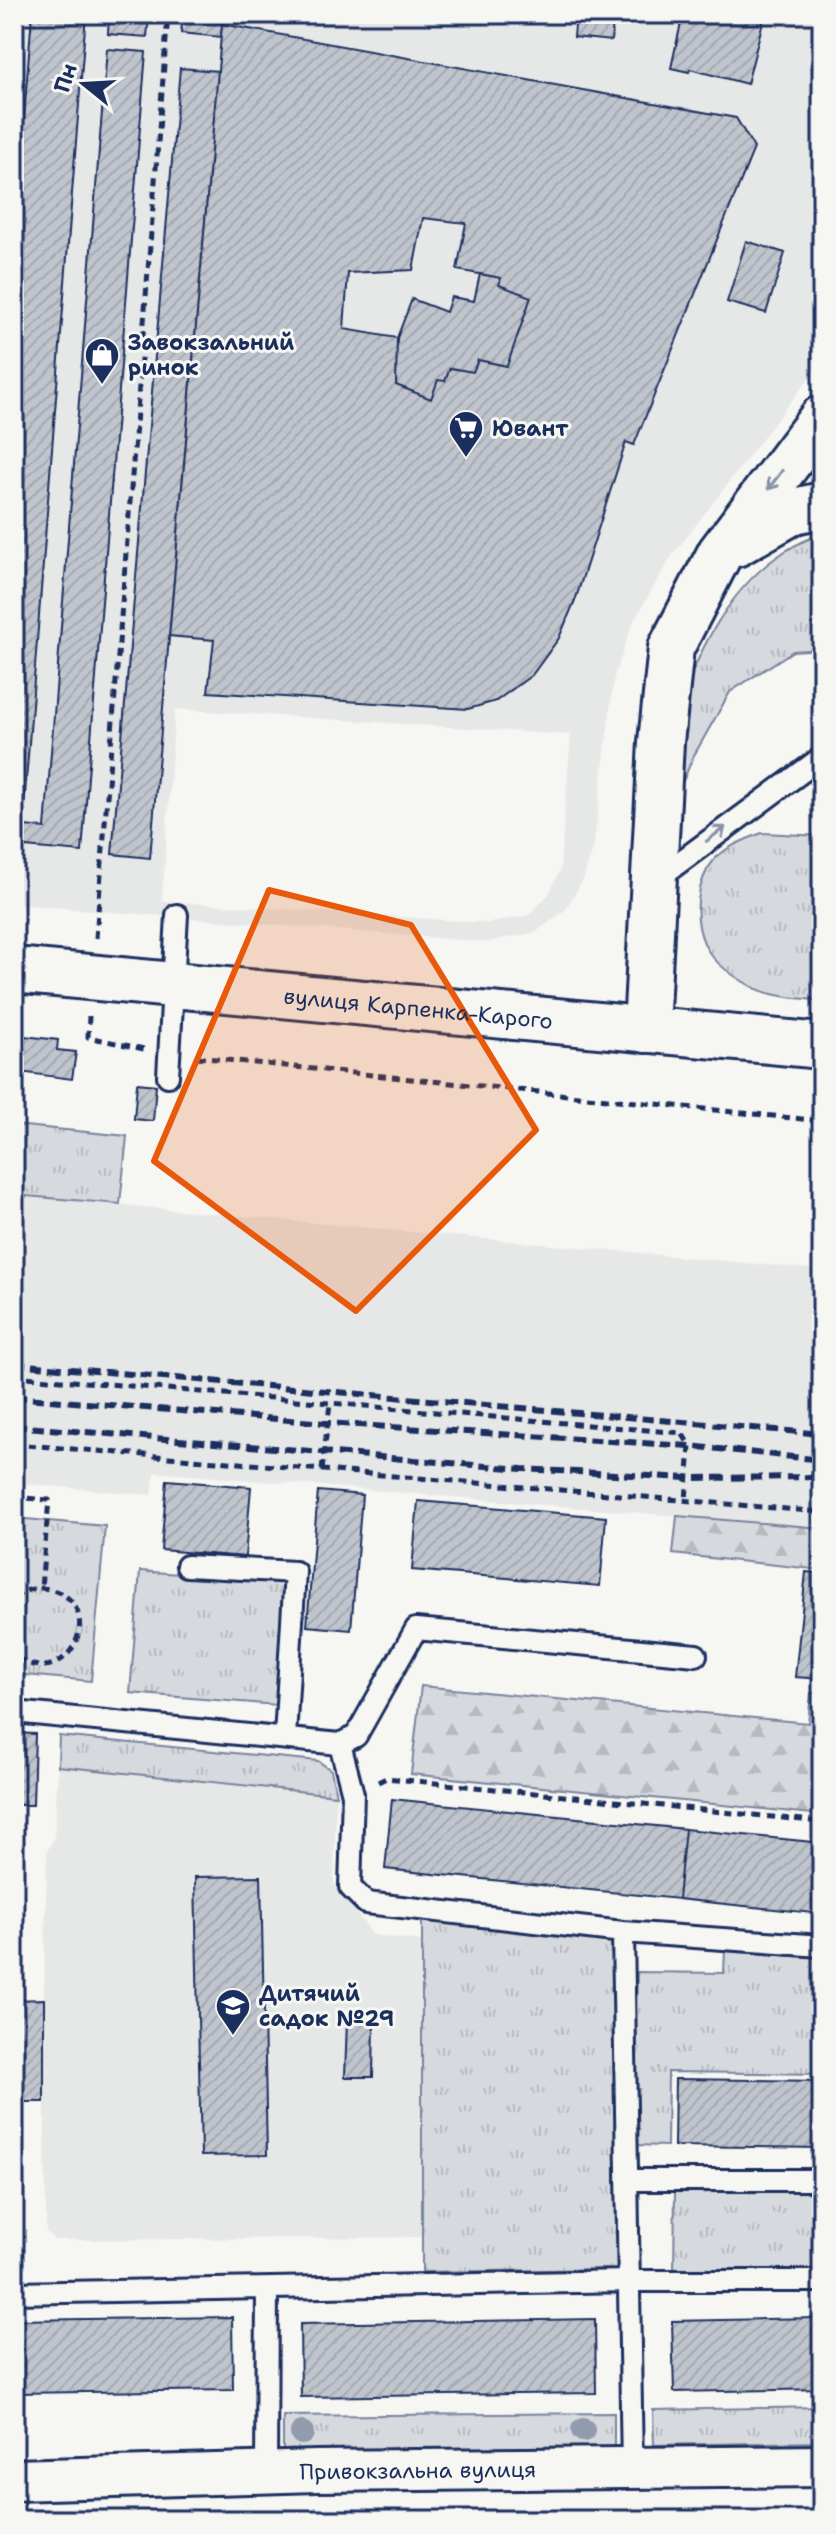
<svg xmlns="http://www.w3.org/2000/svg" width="836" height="2534" font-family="'Shantell Sans',sans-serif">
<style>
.built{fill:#e6e7e7;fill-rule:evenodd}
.grass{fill:url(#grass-tufts);stroke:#78849e;stroke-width:2}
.forest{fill:url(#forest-firs);stroke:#78849e;stroke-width:2}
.building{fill:url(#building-hatch);stroke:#1b2f5e;stroke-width:2;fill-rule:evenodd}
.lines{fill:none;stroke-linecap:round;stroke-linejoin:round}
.lane-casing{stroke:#1b2f5e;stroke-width:26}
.street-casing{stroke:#1b2f5e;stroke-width:46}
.secondary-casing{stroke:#1b2f5e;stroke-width:50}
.path{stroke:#1b2f5e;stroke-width:5;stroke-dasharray:8 6;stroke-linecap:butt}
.lane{stroke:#f6f6f2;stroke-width:20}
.street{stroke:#f6f6f2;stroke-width:40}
.secondary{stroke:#f6f6f2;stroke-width:44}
.rail{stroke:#1b2f5e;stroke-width:6;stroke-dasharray:12 6;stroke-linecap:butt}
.tree{fill:#929bae}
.oneway{stroke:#8892a8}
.marked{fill:#e8590c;fill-opacity:0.2;stroke:#e8590c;stroke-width:6;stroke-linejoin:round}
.labels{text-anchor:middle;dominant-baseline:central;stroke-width:6;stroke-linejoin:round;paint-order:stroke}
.poi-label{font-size:22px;font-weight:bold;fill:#1b2f5e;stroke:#f6f6f2;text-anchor:start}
.street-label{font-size:22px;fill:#1b2f5e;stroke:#f6f6f2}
</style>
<defs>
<pattern id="grass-tufts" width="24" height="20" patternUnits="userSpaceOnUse" patternTransform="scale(2)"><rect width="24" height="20" fill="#d6d9dd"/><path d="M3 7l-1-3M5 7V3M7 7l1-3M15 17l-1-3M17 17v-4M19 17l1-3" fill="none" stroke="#b7bbc0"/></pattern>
<pattern id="forest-firs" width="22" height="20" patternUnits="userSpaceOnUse" patternTransform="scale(2)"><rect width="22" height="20" fill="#d6d9dd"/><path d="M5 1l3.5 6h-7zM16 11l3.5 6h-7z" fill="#b7bbc0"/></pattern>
<pattern id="building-hatch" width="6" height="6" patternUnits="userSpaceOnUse" patternTransform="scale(2)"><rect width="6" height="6" fill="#c0c4cd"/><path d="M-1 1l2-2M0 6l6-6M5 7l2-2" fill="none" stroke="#a4a9b2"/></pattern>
</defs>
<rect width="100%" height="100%" fill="#f6f6f2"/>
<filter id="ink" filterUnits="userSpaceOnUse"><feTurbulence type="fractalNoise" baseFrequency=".0125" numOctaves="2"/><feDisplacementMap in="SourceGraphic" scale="16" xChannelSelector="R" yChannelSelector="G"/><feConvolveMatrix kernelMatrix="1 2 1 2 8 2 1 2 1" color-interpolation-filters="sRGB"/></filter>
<g filter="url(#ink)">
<path class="built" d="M14,14H822V361L672,556L633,622L614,677L594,844L583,880L565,910L536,932L487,942L14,904ZM175,709L571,735L560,870L549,894L529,915L490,923L162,901Z
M14,1195L822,1270V1528L155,1472L152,1495L14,1483Z
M58,1766L336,1795L334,1884L373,1935L421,1941V2237L54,2240L46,2231L44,1999L47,1851L54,1838Z"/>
<path class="grass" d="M822,534V649L793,651L730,692L693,757L671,810C674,774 674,736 682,700C684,689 691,677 695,666C720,609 760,554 822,534Z
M762,833L822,836V1001C800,998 768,997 749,985C733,976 711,961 704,943C693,918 696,881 714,860C727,846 745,840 762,833Z
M14,1125L127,1136L120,1204L14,1195Z
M14,1518L105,1526L91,1681L14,1674Z
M140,1571L286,1582L277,1705L130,1693Z
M59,1736L318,1761L331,1770L336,1795L58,1766Z
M422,1920L613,1940L619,2269L422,2272Z
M725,1951L822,1958V2074L668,2072L667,2146L633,2145L637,1972L724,1973Z
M675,2190L822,2191V2273H674Z
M822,2407V2442L654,2445L653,2410Z
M614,2413V2448L283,2451V2416Z"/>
<path class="forest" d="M677,1516L822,1528V1570L673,1554Z
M421,1686L808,1723L811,1693L822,1694V1815L411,1774Z"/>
<path class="building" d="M32,14H86L24,807L14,806V246Z
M109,14H149L147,37L108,34Z
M183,14H223L221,37L181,33Z
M513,14H555V21L512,17Z
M576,14H614L611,41L574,37Z
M683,14H765L747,84L690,69L689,72L671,68Z
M222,24L736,118L754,148L634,445L626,442L576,598L559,638L532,675L496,701L468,709L208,692L214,640L169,636ZM423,218L466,223L457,270L501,278L499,285L531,297L507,366L478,360L473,372L450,368L445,381L438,380L431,399L396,385L397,338L344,329L348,273L413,270Z
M107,49L146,52L82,852L14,846V825L45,828Z
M180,68L218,71L150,858L112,854Z
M746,241L785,253L766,313L727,302Z
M480,274L501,278L499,285L531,297L507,366L478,360L473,372L450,368L445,381L438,380L431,399L396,385L397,338L412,299L446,312L451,297L474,301Z
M24,1036L58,1040L57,1050L76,1052L72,1079L19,1072Z
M137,1083L156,1085L153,1121L134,1119Z
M167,1480L251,1487L245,1557L161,1550Z
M318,1491L362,1495L351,1630L307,1626Z
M418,1501L606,1517L600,1586L412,1570Z
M806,1572L822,1574V1679L795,1677Z
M14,1733L35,1734L33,1805H14Z
M392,1799L685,1829L678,1899L385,1869Z
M685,1829L822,1843V1914L678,1899Z
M261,1876L267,2155L201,2156L195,1877Z
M44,1999V2102H17L14,2000Z
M347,2020L374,2021L373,2077H345Z
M675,2079L822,2081V2148L674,2146Z
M232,2317L233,2390L14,2393V2320Z
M816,2318H822V2389L674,2392L672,2321Z
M595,2319L596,2393L301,2397L300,2324Z"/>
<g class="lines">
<defs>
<path id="lane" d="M657,879L822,757
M168,1076L177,915
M187,1566L295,1572L285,1737
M14,1712L340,1744L353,1794L350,1887L366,1903L623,1932L822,1946
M340,1744L356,1736L416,1629L696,1655
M623,1932L632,2468
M627,2180H822
M14,2293L629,2281H822
M266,2472L267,2289"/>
<g id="street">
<path id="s1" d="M14,2480L317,2471L822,2466"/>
</g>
<g id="secondary">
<path d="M736,544L794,511L822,505"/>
<path id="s2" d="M14,970L822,1046"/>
<path d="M646,1030L661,742L671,648L720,553L822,418"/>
</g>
</defs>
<use href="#lane" class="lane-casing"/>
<use href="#street" class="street-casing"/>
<use href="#secondary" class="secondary-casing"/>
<path class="path" d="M96,938L168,14
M89,1016L88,1037L144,1049
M197,1057L822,1121
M14,1376L682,1433L690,1446L686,1501
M14,1444L822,1512
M322,1470L330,1404
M14,1497L49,1500L41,1588
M14,1598C25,1590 35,1586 49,1589C111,1603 68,1698 14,1655
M378,1782L386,1778L822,1822
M317,2508V2520"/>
<use href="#lane" class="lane"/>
<use href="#street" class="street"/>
<use href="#secondary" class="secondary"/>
<path class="rail" d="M14,1364L822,1434
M14,1397L326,1423L690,1446L822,1460
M14,1426L522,1469L687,1478L822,1477"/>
</g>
<g class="tree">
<circle cx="583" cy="2430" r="12"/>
<circle cx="302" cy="2433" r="12"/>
</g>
<defs><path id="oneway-shaft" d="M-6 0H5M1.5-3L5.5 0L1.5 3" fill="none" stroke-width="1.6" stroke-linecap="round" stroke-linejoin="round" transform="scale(2)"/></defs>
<g class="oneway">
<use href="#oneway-shaft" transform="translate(775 480) rotate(127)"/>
<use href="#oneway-shaft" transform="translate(716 834) rotate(-37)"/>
</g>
</g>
<path class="marked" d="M269,890L411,925L536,1130L356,1311L154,1161Z"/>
<defs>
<symbol id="shop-pin" viewBox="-11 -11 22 30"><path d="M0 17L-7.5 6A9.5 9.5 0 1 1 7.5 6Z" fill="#1b2f5e" stroke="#f6f6f2"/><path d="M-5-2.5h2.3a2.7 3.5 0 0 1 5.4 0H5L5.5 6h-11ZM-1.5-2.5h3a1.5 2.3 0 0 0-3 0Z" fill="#fff"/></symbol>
<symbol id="supermarket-pin" viewBox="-11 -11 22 30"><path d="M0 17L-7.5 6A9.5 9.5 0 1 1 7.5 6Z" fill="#1b2f5e" stroke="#f6f6f2"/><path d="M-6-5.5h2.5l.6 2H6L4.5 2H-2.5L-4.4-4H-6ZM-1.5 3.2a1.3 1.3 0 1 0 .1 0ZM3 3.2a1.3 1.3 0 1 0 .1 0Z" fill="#fff"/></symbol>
<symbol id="school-pin" viewBox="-11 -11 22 30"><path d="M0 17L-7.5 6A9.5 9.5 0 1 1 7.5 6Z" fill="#1b2f5e" stroke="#f6f6f2"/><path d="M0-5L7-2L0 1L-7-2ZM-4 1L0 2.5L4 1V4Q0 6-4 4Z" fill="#fff"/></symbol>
</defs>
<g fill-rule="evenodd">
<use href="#shop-pin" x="82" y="335" width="40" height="54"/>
<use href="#supermarket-pin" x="446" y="408" width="40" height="54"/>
<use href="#school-pin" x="213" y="1986" width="40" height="54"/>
</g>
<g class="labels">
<g class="poi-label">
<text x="128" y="342">Завокзальний<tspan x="128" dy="25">ринок</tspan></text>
<text x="492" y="428">Ювант</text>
<text x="259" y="1993">Дитячий<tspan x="259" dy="25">садок №29</tspan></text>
</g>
<g class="street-label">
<text stroke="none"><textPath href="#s2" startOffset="406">вулиця Карпенка-Карого</textPath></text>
<text stroke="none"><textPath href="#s1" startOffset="404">Привокзальна вулиця</textPath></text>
</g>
</g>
<rect width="836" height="2534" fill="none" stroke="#f6f6f2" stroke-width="48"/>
<rect x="24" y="24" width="788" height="2486" fill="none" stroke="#1b2f5e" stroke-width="3" filter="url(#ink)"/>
<g transform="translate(84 84) rotate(288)" stroke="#f6f6f2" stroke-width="6" paint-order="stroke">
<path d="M0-6L14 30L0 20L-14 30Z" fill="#1b2f5e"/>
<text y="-12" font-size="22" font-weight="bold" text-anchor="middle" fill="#1b2f5e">Пн</text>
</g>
</svg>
